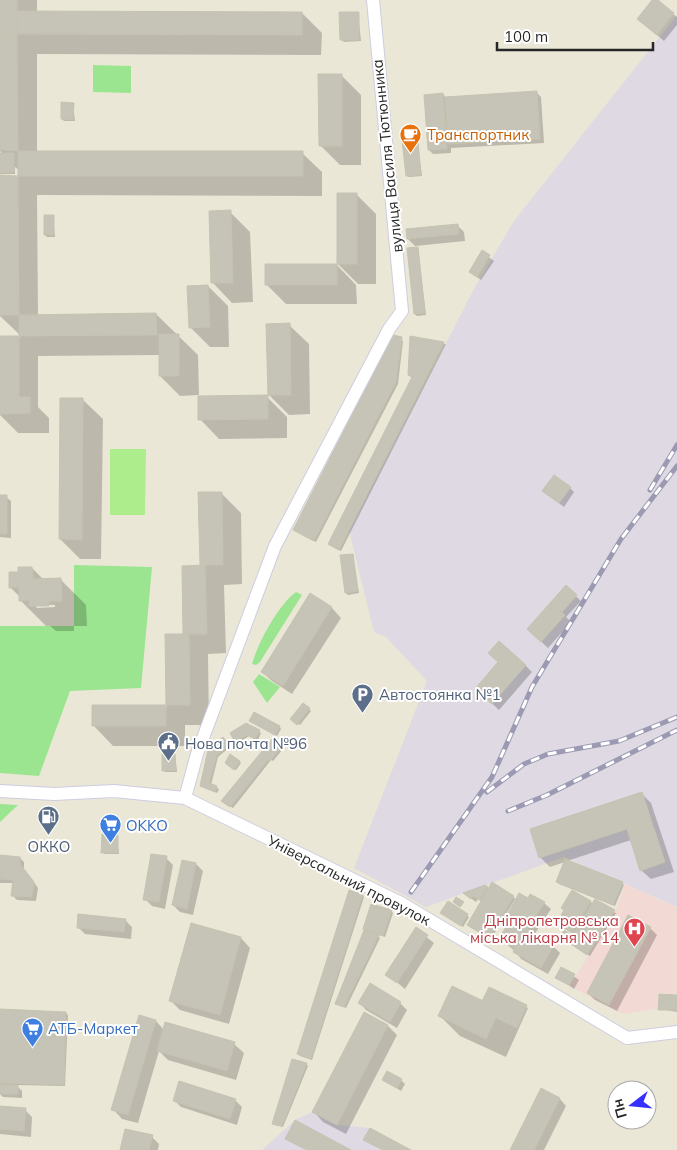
<svg xmlns="http://www.w3.org/2000/svg" width="677" height="1150" font-family="Mulish,sans-serif">
<style>
.industrial{fill:#ded9e2}
.medical{fill:#f3d9d3}
.green{fill:#9be590}
.pitch{fill:#aeed8b}
.shadow{fill:#0003;fill-rule:evenodd}
.building{fill:#c6c3b7;stroke:#c6c3b1}
.lines{fill:none;stroke-linecap:round;stroke-linejoin:round}
.minor-casing{stroke:#cdcde1;stroke-width:14}
.minor{stroke:#fff;stroke-width:12}
.rail-casing{stroke:#9c9ab3;stroke-width:5}
.rail{stroke:#fff;stroke-width:3;stroke-dasharray:9;stroke-linecap:butt}
.labels{text-anchor:middle;dominant-baseline:central;stroke-width:4;stroke-linejoin:round;paint-order:stroke}
.food-label{font-size:15px;fill:#c56008;stroke:#fff;text-anchor:start}
.street-label{font-size:15px;fill:#272727;stroke:#fff}
.service-label{font-size:15px;fill:#4e5e75;stroke:#fff;text-anchor:start}
.shop-label{font-size:15px;fill:#366cbe;stroke:#fff;text-anchor:start}
.health-label{font-size:15px;fill:#be3a42;stroke:#fff;text-anchor:end}
</style>
<rect width="100%" height="100%" fill="#ebe7d7"/>
<path class="industrial" d="M677,15V907L564,857L426,907L354,868L427,681L386,637L374,632L349,531L475,287L514,221Z
M312,1112L337,1125L370,1128L411,1150H262L295,1120Z"/>
<path class="medical" d="M625,884L677,908V994L658,993L657,1009L623,1014L570,986L616,910Z"/>
<path class="green" d="M93,65L131,66V93L93,92Z
M74,565L152,567L141,688L70,691L39,776L0,773V626H74Z
M296,592L302,595L260,662L256,665L252,664C258,643 278,605 296,592Z
M259,674L280,687L267,703L253,682Z
M0,804L18,805L0,822Z"/>
<path class="pitch" d="M110,449H146L145,515H110Z"/>
<path class="shadow" d="M0,0H37V12L302,13L322,33L321,55L37,54V152L302,153L322,172V196L37,195L38,316L156,314L198,355L199,395L180,396L160,376V355L38,356V407L49,418V433H18L0,415V338H20V335L0,316V177H19V170L15,167V174H0V154H3L0,151Z
M654,0L677,17V25L664,41L645,25Z
M358,13L361,41L344,42L342,40Z
M341,75L361,95V165H340L320,145Z
M536,92L541,97L544,143L451,148V153L433,154L429,150L443,94L446,98Z
M73,104L75,121H64L62,119Z
M416,131L422,176L409,177L407,176Z
M356,194L376,214V284H358L338,264Z
M230,212L250,232L253,302L232,303L213,283Z
M53,216L55,237H47L45,235Z
M457,225L464,232L465,241L415,246L408,239Z
M418,248L426,315L417,316L415,314Z
M482,252L494,261L481,280L470,272Z
M337,265L356,285L357,304H286L266,284Z
M208,286L228,306L229,347H210L190,327Z
M289,325L309,344L310,414L289,415L269,395Z
M411,338L446,344L341,551L331,546L414,378L410,375Z
M401,339L403,341L398,384L316,542L294,530Z
M267,397L287,417V438L219,439L200,419Z
M83,400L103,419L101,559H80L60,539Z
M570,488L574,492L564,507L543,491Z
M221,493L241,513L242,584L224,585L226,653L208,654L209,725H185V746H113L94,726V706L167,707V636H184L201,566L199,494Z
M0,497H6L11,501V538L0,537Z
M352,555L359,593L348,595L346,593Z
M32,568L44,580H61L86,605L87,626H74V631H56L50,626H46L20,600V597L10,587L19,573ZM35,605H55V607L37,608Z
M566,587L581,601L566,617L571,622L548,648L528,629Z
M311,595L332,608L341,618L292,694L272,681L262,672Z
M525,665L532,672L499,710L484,696Z
M309,709L311,711L300,725L294,721Z
M251,721L280,727L281,729L277,736Z
M259,732L261,733L258,740L249,736L238,743L232,733Z
M223,739L230,747L218,757L211,785L219,789L217,793L203,787Z
M272,741L283,749L273,761L271,760L233,808L224,802Z
M175,755L177,772H165L163,770Z
M239,761L241,763L236,770L228,765Z
M641,793L651,803L674,872L651,879L641,870L631,840L567,861L622,883L624,885L615,906L559,884L557,882L565,862L550,867L540,857Z
M117,836L119,854H105L103,852Z
M0,856L20,858L24,862V869L38,888L36,901L17,900L13,896L14,883H0Z
M166,858L173,865L165,909L152,906L145,899Z
M183,861L196,864L203,871L193,915L180,912L173,905Z
M487,888L513,897L517,900L544,903L551,909L534,935L545,944L553,946L560,953L548,974L521,959L515,951L500,939L509,923L517,900L515,899L491,939L470,927L482,902L478,899L476,902L465,894Z
M362,895L364,897L312,1060L300,1056L298,1054Z
M590,902L616,913L590,956L563,938L564,932L572,938L574,934L565,928Z
M448,903L469,917L463,927L444,914Z
M391,911L393,913L385,937L375,933L380,938L346,1008L338,1005L337,1004L365,930Z
M125,920L132,927L131,939L85,934L78,927Z
M650,928L657,935L617,1011L595,1000L588,993Z
M416,929L434,943L405,989L387,974Z
M241,938L250,948L229,1024L180,1010L171,1001Z
M562,968L579,980L574,989L557,977Z
M489,989L528,1008L506,1057L460,1036L440,1016L483,1002Z
M677,996V1012L660,1009Z
M360,1003H400L407,1010L397,1028L366,1010Z
M0,1011L66,1013L68,1015L65,1086L16,1085L22,1091V1098L3,1097L0,1094Z
M364,1014L388,1026L397,1035L346,1134L323,1122L314,1112Z
M156,1021L164,1030L234,1044L244,1053L236,1080L168,1060L159,1051L138,1123L122,1119L113,1109Z
M306,1064L308,1066L283,1127L275,1125L273,1123Z
M384,1080H401L405,1084L401,1091Z
M542,1090L560,1099L566,1106L544,1150H511Z
M174,1100H235L242,1107L237,1125L181,1107Z
M0,1108L25,1110L32,1117L31,1137L0,1134Z
M152,1137L159,1144L158,1150H121Z"/>
<path class="building" d="M0,0H17V8H0Z
M652,0H658L674,13L657,35L637,19Z
M0,8H17V34L0,35Z
M17,11L302,12V35L17,34Z
M339,12H359V40H340Z
M17,34L18,151L0,150V35Z
M318,74H342V146H319Z
M537,91L540,139L448,144L445,97Z
M443,93L447,149L428,150L424,95Z
M61,102L74,103L73,120L61,119Z
M417,130L421,175L406,176L401,131Z
M18,151H303V176H18Z
M0,153H14V172L0,173Z
M0,175L18,176L19,315H0Z
M337,193H357V264H337Z
M231,210L233,283H211L209,211Z
M44,215H54V235H44Z
M458,224L459,234L407,239L406,229Z
M418,247L425,313L414,314L407,248Z
M482,250L490,255L477,277L469,272Z
M265,264H337V285H265Z
M208,285L210,327L189,328L187,286Z
M156,313L157,335L19,336V315Z
M290,323L291,395H268L266,324Z
M159,334H179V376H159Z
M393,335L402,337L396,382L314,541L293,530Z
M0,336H19V397H30V413L0,414Z
M410,336L444,342L339,550L328,544L412,377L408,375Z
M268,395V419L198,420V396Z
M60,398H83L82,540L59,539Z
M554,475L571,487L559,503L542,491Z
M198,492H222L223,565H200Z
M0,495H7V534H0Z
M353,554L358,591L345,593L340,555Z
M205,565L207,634H183L182,566Z
M18,567H32L33,579L61,578L62,601H49V606H29V600L19,601V587L9,588V572H18Z
M566,585L577,595L562,612L550,603Z
M310,593L332,607L283,686L261,672Z
M550,603L565,615L541,642L527,629Z
M165,634H189L190,705H166Z
M499,641L526,665L492,704L475,689L498,662L488,653Z
M303,703L310,708L297,725L290,719Z
M92,705H166V726H92Z
M254,712L280,726L275,735L249,721Z
M246,723L260,730L255,739L247,735L235,742L230,733Z
M223,737L229,745L217,755L209,783L217,786L215,792L200,786L208,750Z
M272,739L282,746L270,761L269,759L230,807L221,801Z
M162,754H175L176,770L162,771Z
M230,754L240,761L234,770L225,763Z
M642,792L665,862L640,871L627,829L539,858L530,829Z
M102,834L118,835V853H101Z
M151,854L167,856L159,902L143,900Z
M0,855L20,857V864L34,882L32,897L11,896L13,880L0,879Z
M565,859L623,882L613,905L556,882Z
M182,860L196,863L187,909L172,905Z
M492,882L514,896L489,938L467,925Z
M485,885L488,887L480,900L473,896L471,899L463,893Z
M349,890L363,894L311,1059L297,1054Z
M572,890L591,901L572,933L561,926L566,918L561,915L564,910L561,908Z
M519,893L528,898L530,894L545,902L527,929L530,930L528,934L544,943L546,940L554,945L541,968L513,952L515,948L499,939L508,923L504,920Z
M456,897L464,902L460,907L453,902Z
M595,899L615,910L587,955L568,942Z
M448,901L468,914L461,926L440,913Z
M371,904L392,910L383,936L363,929Z
M78,914L126,919L124,932L77,928Z
M628,915L651,927L609,1005L587,993Z
M191,923L241,937L220,1015L169,1001Z
M416,927L428,935L397,983L385,975Z
M364,930L379,935L344,1007L335,1004Z
M564,930L570,934L566,941L560,937Z
M561,967L575,974L569,985L555,978Z
M370,983L401,1002L390,1022L358,1003Z
M452,986L500,1009L486,1039L438,1016Z
M489,987L527,1005L517,1028L496,1018L500,1009L482,1001Z
M659,994L677,995V1010H658Z
M0,1009L66,1012L64,1085L0,1083Z
M364,1012L388,1025L337,1125L312,1112Z
M139,1015L156,1020L128,1115L111,1110Z
M165,1022L235,1042L227,1071L157,1051Z
M292,1059L307,1063L282,1126L272,1124Z
M387,1071L402,1079L397,1088L382,1080Z
M179,1081L236,1099L230,1119L173,1101Z
M0,1085H18V1094H0Z
M541,1088L560,1098L534,1150H510Z
M0,1106L26,1108L24,1131L0,1129Z
M295,1120L351,1150H307L285,1139Z
M370,1128L411,1150H383L363,1140Z
M125,1129L153,1135L149,1150H120Z"/>
<g class="lines">
<defs>
<path id="minor" d="M0,791L54,794L114,791L185,798L401,903L627,1038L677,1032
M185,798L197,754L275,546L389,329L402,311L373,0"/>
</defs>
<use href="#minor" class="minor-casing"/>
<use href="#minor" class="minor"/>
<defs>
<path id="rail" d="M650,490L677,445
M487,792L524,764L548,754L619,741L677,717
M508,811L547,795L677,730
M411,892L492,777L532,687L621,539L677,466"/>
</defs>
<use href="#rail" class="rail-casing"/>
<use href="#rail" class="rail"/>
</g>
<defs>
<symbol id="cafe-pin" viewBox="-11 -11 22 30"><path d="M0 17L-7.5 6A9.5 9.5 0 1 1 7.5 6Z" fill="#e8710a" stroke="#fff"/><path d="M-5.5-4.5H6V0H3Q3 3.5 0 3.5H-2.5Q-5.5 3.5-5.5 0ZM3-3.2v2h1.7v-2ZM-6 4.5H4V6H-6Z" fill="#fff"/></symbol>
<symbol id="parking-pin" viewBox="-11 -11 22 30"><path d="M0 17L-7.5 6A9.5 9.5 0 1 1 7.5 6Z" fill="#5c6f8a" stroke="#fff"/><path d="M-3.5-5.5H1a3.5 3.5 0 0 1 0 7H-1V5.5H-3.5ZM-1-3.4V-.6H.8a1.4 1.4 0 0 0 0-2.8Z" fill="#fff"/></symbol>
<symbol id="civic-pin" viewBox="-11 -11 22 30"><path d="M0 17L-7.5 6A9.5 9.5 0 1 1 7.5 6Z" fill="#5c6f8a" stroke="#fff"/><path d="M-.6-6.5H3V-4.5H.6V-3L4-1V1h2V6H-6V1h2V-1L-.6-3ZM-1.2 2.5V6h2.4V2.5Z" fill="#fff"/></symbol>
<symbol id="fuel-pin" viewBox="-11 -11 22 30"><path d="M0 17L-7.5 6A9.5 9.5 0 1 1 7.5 6Z" fill="#5c6f8a" stroke="#fff"/><path d="M-5.5-6h7V0h2V4h1.3V-2.5L3-4.5l.8-.8L6-3V5H2.5V1h-1V6h-7ZM-4.2-4.7v3.2H.2V-4.7Z" fill="#fff"/></symbol>
<symbol id="supermarket-pin" viewBox="-11 -11 22 30"><path d="M0 17L-7.5 6A9.5 9.5 0 1 1 7.5 6Z" fill="#3f7fe0" stroke="#fff"/><path d="M-6-5.5h2.5l.6 2H6L4.5 2H-2.5L-4.4-4H-6ZM-1.5 3.2a1.3 1.3 0 1 0 .1 0ZM3 3.2a1.3 1.3 0 1 0 .1 0Z" fill="#fff"/></symbol>
<symbol id="hospital-pin" viewBox="-11 -11 22 30"><path d="M0 17L-7.5 6A9.5 9.5 0 1 1 7.5 6Z" fill="#e0444e" stroke="#fff"/><path d="M-5-5h3v3.5h4V-5h3V5h-3V1.5h-4V5h-3Z" fill="#fff"/></symbol>
</defs>
<g fill-rule="evenodd">
<use href="#cafe-pin" x="398" y="122" width="25" height="34"/>
<use href="#parking-pin" x="350" y="682" width="25" height="34"/>
<use href="#civic-pin" x="156" y="730" width="25" height="34"/>
<use href="#fuel-pin" x="36" y="804" width="25" height="34"/>
<use href="#supermarket-pin" x="98" y="812" width="25" height="34"/>
<use href="#hospital-pin" x="622" y="916" width="25" height="34"/>
<use href="#supermarket-pin" x="20" y="1016" width="25" height="34"/>
</g>
<g class="labels">
<g class="food-label">
<text x="427" y="134">Транспортник</text>
</g>
<g class="street-label">
<text transform="translate(387 156) rotate(-96)">вулиця Василя Тютюнника</text>
<text transform="translate(349 880) rotate(27)">Універсальний провулок</text>
</g>
<g class="service-label">
<text x="379" y="694">Автостоянка №1</text>
<text x="185" y="743">Нова почта №96</text>
<text x="49" y="846" text-anchor="middle">ОККО</text>
</g>
<g class="shop-label">
<text x="126" y="825">OKKO</text>
<text x="48" y="1028">АТБ-Маркет</text>
</g>
<g class="health-label">
<text x="619" y="920">Дніпропетровська<tspan x="619" dy="17">міська лікарня № 14</tspan></text>
</g>
</g>
<g transform="translate(632 1105) rotate(254)"><circle r="24" fill="#ffffff" stroke="#a9a9a9"/>
<path d="M0-4L9 19L0 12L-9 19Z" fill="#3630ff"/>
<text y="-8" font-size="14" font-weight="bold" text-anchor="middle" fill="#272727">Пн</text>
</g>
<path d="M497 42v8h156v-8" fill="none" stroke="#272727" stroke-width="2.5"/>
<text x="504" y="42" font-size="15" fill="#272727" stroke="#ffffff" stroke-width="4" paint-order="stroke">100 m</text>
</svg>
